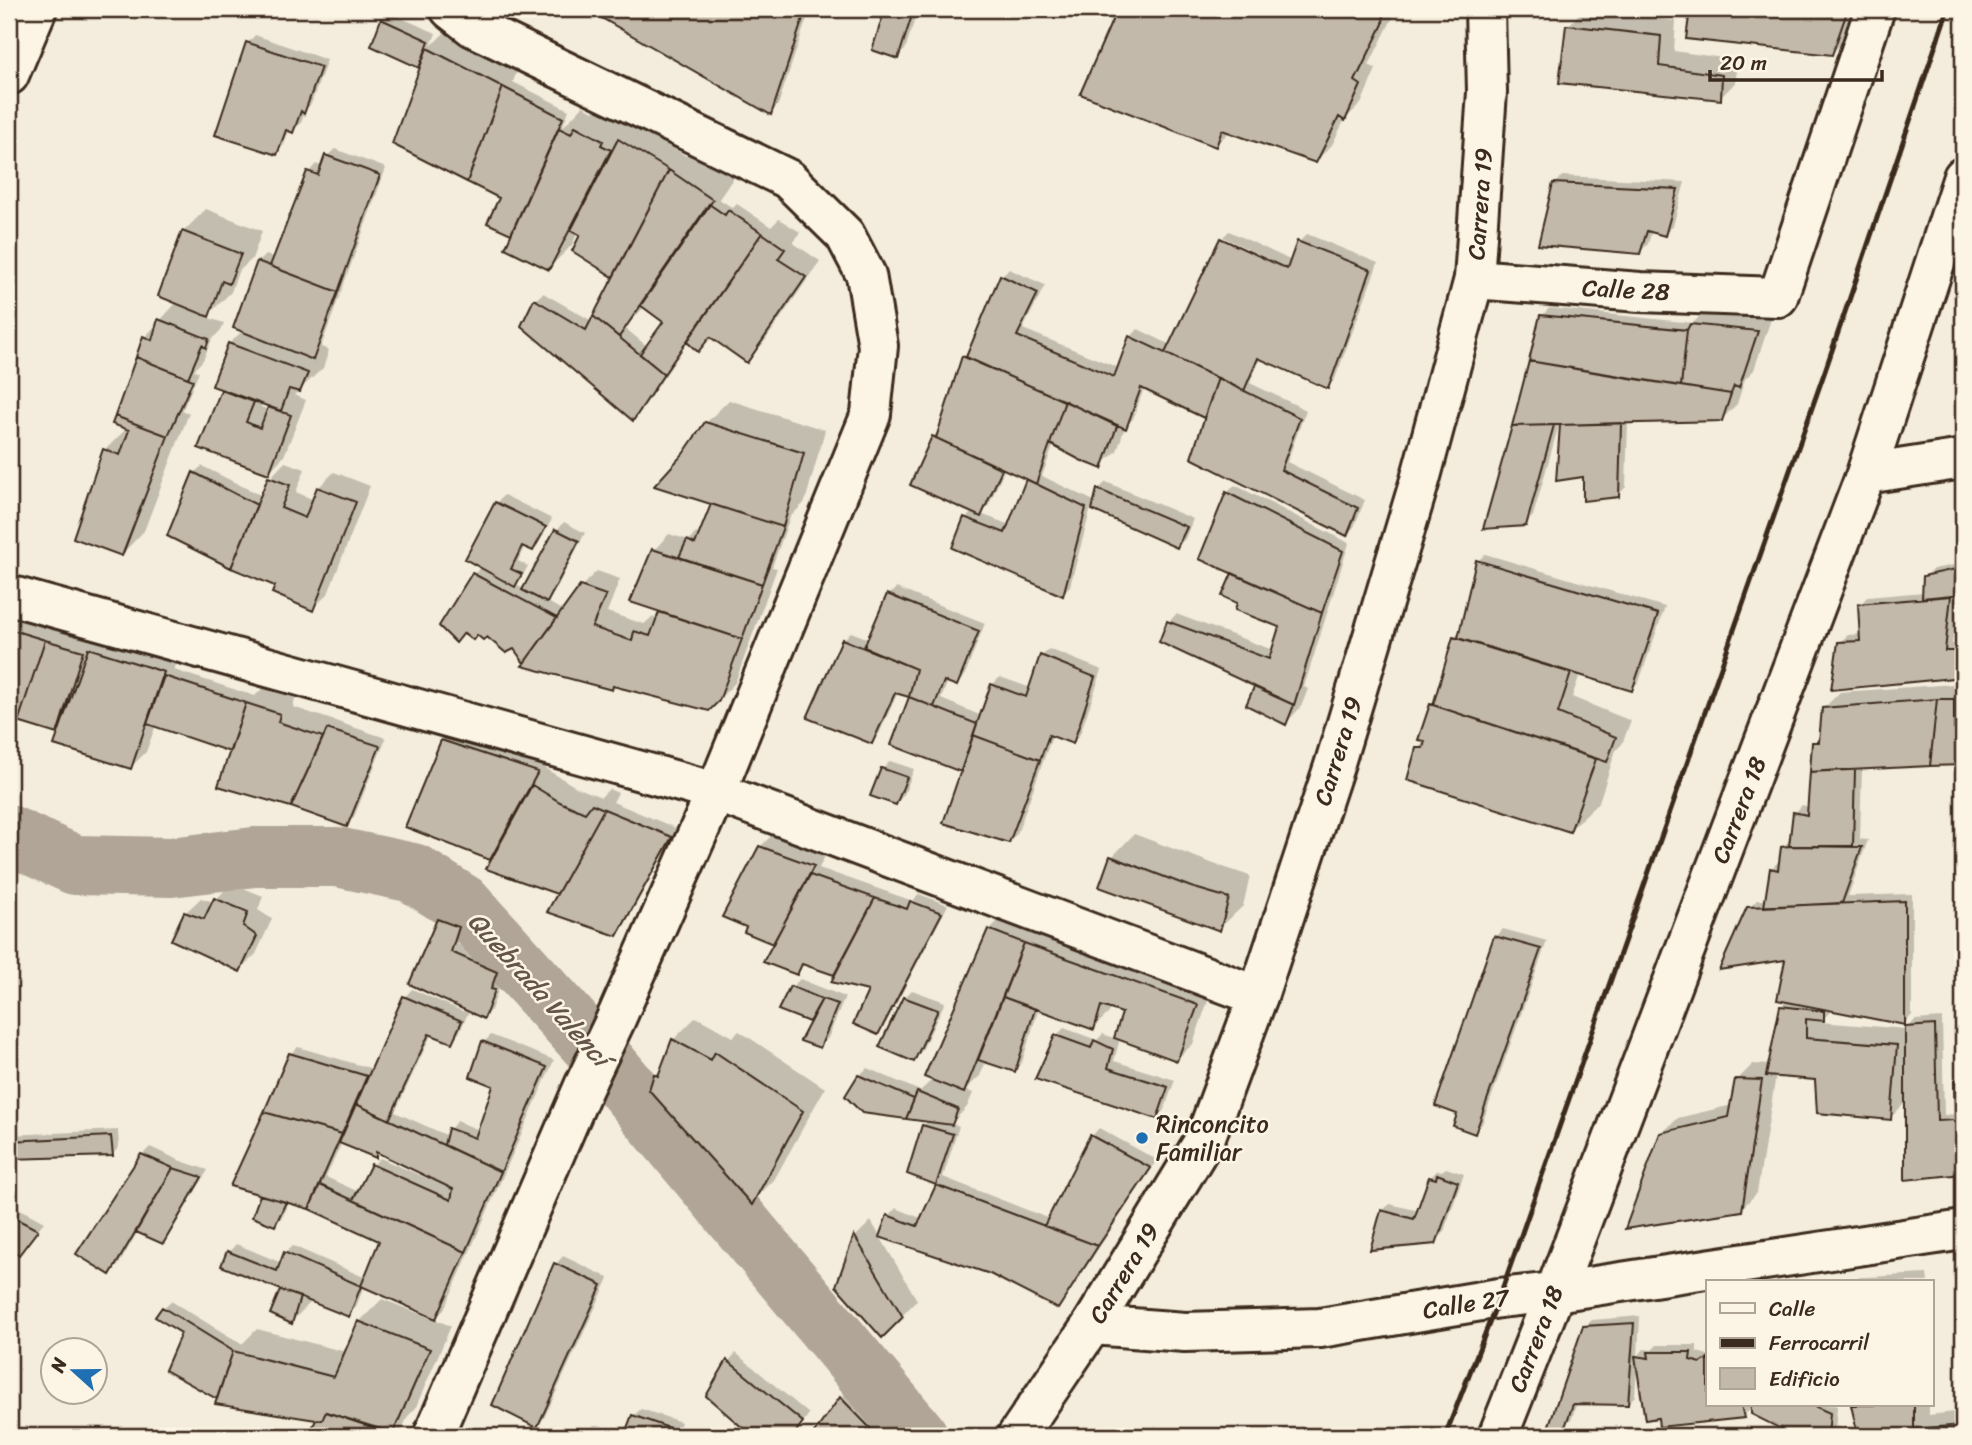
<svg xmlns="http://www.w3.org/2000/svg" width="1972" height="1445" font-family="Sriracha,sans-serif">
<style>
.shadow{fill:#0003;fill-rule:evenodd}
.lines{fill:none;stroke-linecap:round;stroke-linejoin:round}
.canal{stroke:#b0a596;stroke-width:60}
.building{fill:#c3b9aa;stroke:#3b2a1e;stroke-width:2}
.street-casing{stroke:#3b2a1e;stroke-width:44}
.secondary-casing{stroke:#3b2a1e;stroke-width:44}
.street{stroke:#fcf5e5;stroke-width:38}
.secondary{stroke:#fcf5e5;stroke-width:38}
.rail{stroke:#3b2a1e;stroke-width:5}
.poi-dot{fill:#1f6fb2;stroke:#fcf5e5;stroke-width:2.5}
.labels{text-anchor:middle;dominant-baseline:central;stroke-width:5;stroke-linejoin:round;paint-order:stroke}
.street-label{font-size:24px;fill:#3b2a1e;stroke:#fcf5e5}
.poi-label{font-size:24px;fill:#3b2a1e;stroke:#fcf5e5;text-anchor:start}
.water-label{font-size:26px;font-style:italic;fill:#645548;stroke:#fcf5e5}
</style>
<rect width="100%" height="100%" fill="#f4eddd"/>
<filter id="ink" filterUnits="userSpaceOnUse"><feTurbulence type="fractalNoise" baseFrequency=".0143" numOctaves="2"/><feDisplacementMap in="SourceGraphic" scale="14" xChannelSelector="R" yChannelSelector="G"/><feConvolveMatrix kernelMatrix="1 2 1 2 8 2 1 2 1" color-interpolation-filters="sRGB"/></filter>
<g filter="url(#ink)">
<path class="shadow" d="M590,9H810L778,105L771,113Z
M887,9H918L905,50L897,57L874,49Z
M1119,9H1397L1369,65L1376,69L1361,104L1345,119L1332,145L1316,161L1230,131L1216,145L1083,93Z
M1691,9H1852L1839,46L1832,53L1688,37Z
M1583,10L1676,21L1674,51L1737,60L1736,82L1720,98L1568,26Z
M390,13L436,33L431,46L444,33L517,71L513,82L569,110L562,128L583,106L593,111L599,105L624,118L623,122L632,127L635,124L686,156L693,149L734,177L719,199L733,208L737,204L771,227L779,219L800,232L793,243L820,261L762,345L747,360L711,336L698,350L688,342L641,411L633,418L535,300L543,293L592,321L619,269L613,275L582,234L578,232L572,245L549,268L514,233L490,222L501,197L424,61L418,66L382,20ZM645,306L665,322L648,347L625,328Z
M255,35L327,60L311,104L305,110L301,123L293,131L289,129L284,145L276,153L217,134L248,43Z
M335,149L386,168L321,347L329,350L323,368L294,395L306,400L284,456L269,472L200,447L225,389L229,344L243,330L259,262L266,255L275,258L309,172L316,164L323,167L327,156ZM262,403L271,406L269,410L261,407Z
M1562,176L1685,182L1673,226L1665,234L1652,230L1648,244L1640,252L1555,184Z
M206,209L262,231L252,259L238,272L231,292L206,317L224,323L221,330L212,339L203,360L194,370L199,372L182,411L189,413L144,531L122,554L105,450L127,428L145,337L177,302L183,232Z
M1229,231L1292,261L1299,242L1307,234L1378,263L1335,379L1328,387L1261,357L1250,383L1306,410L1287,462L1365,500L1354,527L1347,534L1207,417L1144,388L1133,419L1125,427L1117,451L1101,466L1054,444L1042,476L1096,502L1098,490L1106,482L1193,519L1185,539L1177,546L1091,508L1070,586L1062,594L966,518L973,511L933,437L940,429L964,357L971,350L1002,276L1009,269L1045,285L1023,329L1119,368L1131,337L1138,329L1171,345L1222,238V240L1294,275L1295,272L1223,237ZM1005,468L1028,478L1010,525L981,514L988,507Z
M1549,308L1693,323L1707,309L1772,316L1754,370L1745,379L1737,404L1721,420L1628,422L1626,487L1618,495L1585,475L1558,479L1561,421H1560L1533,516L1525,524L1514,427L1542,316Z
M729,400L825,430L805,502L790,517L772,567L777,568L735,683L709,709L615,685L612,688L531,657L474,574L482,566L496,503L504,495L552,519L540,541L532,549L525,545L518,561L528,566L522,577L515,584L525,590L557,530L564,522L585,533L554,593L546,601L564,611L581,587L597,571L620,579L607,612L644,624L652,617L658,619L661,611L654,550L669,534L689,540L696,533L701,536L712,505L685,455L706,423Z
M285,462L305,469L296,492L314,500L318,488L334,472L370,486L328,594L312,609L277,585L194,473L202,466L262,496L270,478Z
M1235,485L1349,543L1304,687L1308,689L1301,707L1286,723L1248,704L1257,686L1161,641L1169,622L1176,614L1273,650L1281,626L1239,602L1234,572L1227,493Z
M1962,503L1963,593H1958L1952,644H1963V676L1833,689L1840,642L1848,635L1861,634L1860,605L1867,597L1924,592L1925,577L1933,569L1959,564Z
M1485,554L1665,607L1639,682L1631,689L1580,674L1572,697L1631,721L1622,744L1616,750L1599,802L1570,830L1418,749L1427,739L1432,705L1436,701L1454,638L1462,630L1478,561Z
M896,588L985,623L964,677L957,684L948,681L941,699L982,716L992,685L1000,677L1031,688L1042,656L1049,649L1102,670L1080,734L1073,742L1053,734L1017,834L1009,841L912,696L898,692L879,734L872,742L843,640L851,632L869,639L889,595Z
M9,592L179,657L174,670L255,696L263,688L295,698L293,707L386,738L354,817L346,825L292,806L221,784L232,751L156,725L146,752L131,767L62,726L56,732L9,717Z
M1954,684H1963V763L1862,768L1860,839L1868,840L1848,896L1912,894V1015L1905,1023L1833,1009L1820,1022L1907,1029L1915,1020L1942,1018L1944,1115L1956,1114V1081L1963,1073V1172L1907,1178V1101L1890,1118L1817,1078L1776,1075L1757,1193L1741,1209L1661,1134L1678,1118L1732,1105L1737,1080L1753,1064L1770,1065L1781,1007L1788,1000L1787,958L1749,908L1757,900H1767L1771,869L1779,861L1781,862L1782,848L1790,840L1795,813L1802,805L1810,807L1814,743L1821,735L1824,708L1840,692Z
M458,725L552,756L546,769L576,787L601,797L609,789L618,793L613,802L678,829L624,926L617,934L559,893L492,859L408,826L442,741Z
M890,761L914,769L904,795L896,803L883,769Z
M776,831L828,850L819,868L913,901L919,894L948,905L885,1025L878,1033L871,990L837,974L805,963L796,973L775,943L760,847Z
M1134,834L1214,864L1250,876L1243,906L1220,928L1112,857Z
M231,883L263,896L258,910L272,919L256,954L240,970L185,913L201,898L214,902Z
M446,913L466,919L457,944L503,964L498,981L501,983L491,1010L483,1017L469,1011L459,1033L452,1041L432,1033L395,1112L448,1136L450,1129L457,1121L479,1130L495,1085L484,1042L491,1035L554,1060L444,1310L434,1319L451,1326L415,1409L408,1416L399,1436H310L318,1418L219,1398L183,1332L163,1308L171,1301L242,1344L257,1329L346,1352L359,1322L382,1299L428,1317L429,1314L364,1286L356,1307L349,1315L312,1301L291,1322L282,1291L284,1289L229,1252L236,1244L282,1263L285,1253L293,1246L366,1278L381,1240L310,1208L289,1202L283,1216L275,1224L254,1216L262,1193L290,1054L298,1047L373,1069L405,997L412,989L464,1012L466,1009L438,920ZM342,1142L375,1156L379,1152L432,1177L431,1180L380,1158L373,1165L359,1192L326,1177Z
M1005,914L1212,989L1193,1044L1177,1059L1120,1038L1114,1061L1175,1080L1164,1110L1157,1117L1056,1036L1064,1028L1097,1040L1103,1034L1116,1039L1124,1012L1111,1007L1109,1013L1093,1028L1039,1008L1022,1062L1015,1070L986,1061L980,1076L965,1090L973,1093L967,1107L951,1124L959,1126L943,1177L1050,1219L1092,1136L1099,1128L1157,1160L1065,1299L1058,1307L889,1216L896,1208L923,1219L938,1184L909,1173L923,1126L929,1120L863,1111L859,1076L867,1068L920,1091L933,1079L989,930Z
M1503,929L1547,941L1482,1124L1474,1132L1496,937Z
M800,979L845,997L828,1038L820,1046L812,1021L781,1009L792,987Z
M912,990L945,1002L921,1052L913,1060L904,998Z
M696,1017L733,1037L739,1031L825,1088L774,1180L752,1202L651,1090L656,1075L662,1068L673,1040Z
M118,1130L119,1147L112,1155L9,1158V1135Z
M150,1147L181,1161L208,1170L170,1234L163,1242L138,1231L118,1266L110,1273L142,1155Z
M1446,1168L1464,1174L1443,1234L1435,1242L1382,1211L1390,1204L1419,1211L1430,1178L1438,1170L1442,1171Z
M9,1203L44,1222L18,1253L9,1247Z
M871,1221L917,1300L883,1336L838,1285L856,1236Z
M563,1256L609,1278L544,1418L536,1426L556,1264Z
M1927,1274L1928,1282H1841L1845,1278Z
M1640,1316L1638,1356L1644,1349L1652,1350L1657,1345H1697V1352L1708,1355V1405H1750L1751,1409L1743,1416H1659L1637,1368L1635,1396L1628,1403L1577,1402L1572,1418L1564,1426L1584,1327L1592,1320Z
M736,1353L809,1414L793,1436H755L708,1396L729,1361Z
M848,1391L893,1436H815L841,1398Z
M1753,1405H1835L1837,1406L1835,1434L1832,1436H1818L1814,1434L1811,1436H1799L1752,1413Z
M1853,1405H1929V1415L1963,1411V1436H1859Z
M641,1409L681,1422L676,1436H626L633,1416Z"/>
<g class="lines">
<path class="canal" d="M9,835L75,865L171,867L254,857H337L413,873L464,905L605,1061L918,1436"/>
</g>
<path class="building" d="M586,9H806L771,115Z
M885,9H914L898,59L872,50Z
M1117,9H1384L1383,24L1355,81L1361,85L1345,121L1339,117L1316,163L1222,130L1216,147L1080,94Z
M1690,9H1848L1832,55L1686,39Z
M381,19L429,41L419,68L371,46Z
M1566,25L1661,36L1659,66L1722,75L1721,100L1559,83Z
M246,42L321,67L304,114L301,111L293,133L286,130L277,155L215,135Z
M427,48L503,87L467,182L392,144Z
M503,87L563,118L511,234L487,223L499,198L467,182Z
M575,126L603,141L601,145L611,150L549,270L505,248L559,128L571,134Z
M618,139L669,170L613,277L572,251L580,235L571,230Z
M325,155L380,175L338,292L270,266L307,171L318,175Z
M669,170L713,200L619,337L593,316Z
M1553,183L1678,189L1665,236L1647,231L1640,254L1538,245Z
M709,204L725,215L728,210L762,233L664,374L640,354L663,322L640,305Z
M182,231L241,254L229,284L222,281L209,317L158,296Z
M762,233L785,249L778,259L806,277L747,363L710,337L698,352L687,342Z
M1220,238L1287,269L1297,241L1371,270L1328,389L1258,358L1244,391L1165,353Z
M257,261L338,292L313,360L233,328Z
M1000,275L1038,293L1017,336L1114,377L1129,336L1218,378L1204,418L1141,388L1126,429L966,357Z
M534,299L586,330L593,316L664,374L633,421L521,326Z
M1540,315L1687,330L1681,386L1529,361Z
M158,319L209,339L206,348L202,345L188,378L136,357L143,336L152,340Z
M1690,324L1758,331L1739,388L1734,386L1731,394L1681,386L1687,330Z
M228,343L308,373L300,392L289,389L281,411L212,386Z
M962,356L1065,401L1036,484L936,438Z
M136,357L193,380L168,436L115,416Z
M1529,361L1623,377L1731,394L1722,421L1512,426Z
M1218,378L1300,418L1281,470L1358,508L1347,536L1191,458Z
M221,390L254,402L246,422L260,428L268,407L291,415L269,474L198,448Z
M1065,401L1117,426L1102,469L1080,460L1050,444Z
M115,416L168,436L122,556L73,538L103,449L120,455L129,430L112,424Z
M705,422L804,453L783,527L654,486L683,454Z
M1621,423L1619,497L1583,501V477L1556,481L1560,425Z
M1554,425L1526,526L1483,529L1512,426Z
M932,436L1002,469L981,517L910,485Z
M193,472L257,505L231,568L167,536Z
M268,477L290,485L281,508L305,518L317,487L356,502L313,611L272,593L275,586L231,568Z
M1026,479L1086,508L1063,596L952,548L964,517L1005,533Z
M1097,489L1187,527L1177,548L1092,510Z
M1226,492L1343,551L1322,613L1199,559Z
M495,502L546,527L533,551L522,546L511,569L522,574L515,587L465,559Z
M1963,502V594L1922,598L1923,576L1956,569L1961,503Z
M711,504L783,527L762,584L679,557L687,540L695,544Z
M555,529L579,541L547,603L522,590Z
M652,549L762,584L742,639L630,602Z
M1476,560L1658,614L1632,691L1458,638Z
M472,573L557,618L524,663L514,649L506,653L487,637L483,640L477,635L473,640L464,633L456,643L439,626Z
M1232,573L1322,613L1294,705L1159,642L1167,621L1269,659L1279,627L1235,610L1237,603L1222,596Z
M580,586L606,595L592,627L632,641L634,631L650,636L659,612L742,639L719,701L709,711L613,686L612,690L522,666Z
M887,594L979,631L957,686L944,681L934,707L909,697L916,669L864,647Z
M1951,596L1945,651H1963V677L1831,690L1838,642L1860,641L1858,604Z
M9,629L45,640L18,722L9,719Z
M1453,637L1571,673L1558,713L1616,737L1607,762L1433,705Z
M842,639L916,669L909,697L895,693L872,744L807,718Z
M45,640L83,651L57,734L18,722Z
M88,648L164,672L131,769L54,745Z
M1040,655L1095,677L1073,744L1049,735L1040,760L973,735L991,684L1026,697Z
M164,676L246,703L230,752L147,724Z
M1254,687L1294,705L1286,725L1246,705Z
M909,697L977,724L961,772L891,745Z
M1937,699H1954V729H1963V765L1930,766Z
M1937,699L1930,766L1810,772L1812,742H1819L1822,708Z
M246,703L280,714L278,722L323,737L291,807L218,786Z
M1430,704L1596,759L1570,832L1407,780L1416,748H1423L1425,741L1418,740Z
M327,729L380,746L347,827L291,807Z
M973,735L1040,760L1009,843L943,823Z
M441,740L538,772L490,860L405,827Z
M881,768L907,777L896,805L870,796Z
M1840,770H1855L1853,846H1789L1793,812L1807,815L1810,772Z
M532,785L560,802L585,813L592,804L604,809L557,894L486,869Z
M604,809L672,837L617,936L547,912Z
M759,846L814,866L773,944L744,932L746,927L722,917Z
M1789,846L1862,847L1842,903L1764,907L1770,868L1778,870L1781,847Z
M1110,856L1191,887L1229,898L1220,931L1099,887Z
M810,875L875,898L834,975L802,964L797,975L763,962Z
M214,898L248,912L243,926L257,936L240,972L171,940L184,912L204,919Z
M875,898L907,909L910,901L942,913L878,1035L853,1024L868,991L831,982Z
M1905,901V1025L1777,1000L1785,960L1719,970L1747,907Z
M437,919L459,927L451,952L497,972L491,989L495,990L484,1019L409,984Z
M988,929L1024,943L964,1093L924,1077Z
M1494,936L1541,949L1475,1134L1453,1126L1457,1114L1435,1106Z
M1024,943L1198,1005L1177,1061L1114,1038L1122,1013L1101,1006L1094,1030L1003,997Z
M790,986L822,999L809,1022L778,1010Z
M403,996L462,1021L452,1043L429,1034L389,1120L356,1104Z
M903,997L938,1010L914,1062L879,1047Z
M1003,997L1035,1009L1015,1072L978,1060Z
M822,999L838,1004L820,1048L800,1041Z
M1780,1006L1824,1011V1021L1806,1019V1038L1897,1045L1891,1120L1817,1113L1815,1080L1766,1076Z
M1935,1025L1937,1121L1955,1120L1954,1080L1963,1079V1174L1905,1180V1027Z
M1055,1035L1091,1048L1094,1040L1113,1049L1108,1068L1168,1087L1157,1119L1035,1079Z
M672,1039L711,1060L715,1052L803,1111L752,1205L649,1090L654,1074L658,1076Z
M482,1041L547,1067L501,1172L444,1145L448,1128L475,1138L493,1086L470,1077Z
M289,1053L367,1076L342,1134L264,1112Z
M858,1075L914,1099L906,1119L862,1113L845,1096Z
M1735,1079L1762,1080L1742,1211L1625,1229L1660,1133L1728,1117Z
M917,1092L958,1109L952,1125L906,1119Z
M356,1104L501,1172L466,1252L353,1200L371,1164L451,1200L453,1189L376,1152V1158L339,1143Z
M264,1112L342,1134L309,1209L230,1186Z
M922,1125L953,1134L936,1185L907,1174Z
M1090,1135L1151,1168L1098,1246L1044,1226Z
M111,1136L113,1156L9,1159V1141Z
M141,1154L173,1168L110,1275L76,1254Z
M173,1168L202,1177L163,1244L136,1232Z
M1437,1174L1458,1182L1436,1244L1370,1250L1381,1210L1414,1219L1429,1177L1436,1179Z
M320,1185L466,1252L436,1319L361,1286L379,1241L309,1209Z
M936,1185L1098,1246L1058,1309L990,1274L879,1237L887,1215L917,1226Z
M260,1195L286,1202L275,1226L252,1217Z
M9,1215L38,1230L19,1255L9,1249Z
M854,1235L903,1317L882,1338L836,1286Z
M227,1251L277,1271L284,1252L361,1286L349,1317L221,1266Z
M554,1263L602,1285L537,1428L492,1405Z
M280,1290L300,1297L292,1324L270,1314Z
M162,1307L233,1351L217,1399L165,1370L181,1333L155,1317Z
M358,1321L430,1349L393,1433L326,1412L322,1420H316L215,1404L233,1351L334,1377Z
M1634,1323L1628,1405L1573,1404L1565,1427L1548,1428L1583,1326Z
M1648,1352H1691L1690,1360L1701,1363L1708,1358V1405H1741L1744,1418L1659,1427L1658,1418L1645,1420L1635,1356L1649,1358Z
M727,1360L803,1422L793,1436H752L706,1396Z
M840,1397L878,1436H812Z
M1751,1405H1812L1830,1413L1828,1436H1814L1809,1434V1436H1795L1751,1414Z
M1851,1405H1914V1436H1858Z
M326,1412L386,1432L393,1433L391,1436H308L316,1420H322Z
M632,1415L675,1430L672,1436H624Z
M1963,1425V1436H1914V1429Z"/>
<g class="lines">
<defs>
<path id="street" d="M9,75L37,9
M1474,279L1640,292L1778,297L1875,9
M1866,474L1963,459
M9,595L716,792L1258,996
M1092,1325L1185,1332L1320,1328L1499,1298L1555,1292L1963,1230
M433,1436L584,1086L615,1021L716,792L871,414L878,346L866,275L845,235L788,179L473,27L450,9
M1498,1436L1555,1292L1866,474L1963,177"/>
<path id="secondary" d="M1017,1436L1092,1325L1205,1139L1258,996L1334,766L1420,480L1474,279L1487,92L1485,9"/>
</defs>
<use href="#street" class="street-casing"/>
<use href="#secondary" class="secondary-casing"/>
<use href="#street" class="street"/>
<use href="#secondary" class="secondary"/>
<path class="rail" d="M1445,1436L1499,1298L1826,368L1948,9"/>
</g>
</g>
<circle class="poi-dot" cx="1142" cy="1138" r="7"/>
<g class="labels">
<g class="street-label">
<text transform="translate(1480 204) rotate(-86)">Carrera 19</text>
<text transform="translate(1626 290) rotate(3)">Calle 28</text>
<text transform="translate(1338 751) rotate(-73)">Carrera 19</text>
<text transform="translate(1739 810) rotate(-69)">Carrera 18</text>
<text transform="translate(1124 1273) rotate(-59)">Carrera 19</text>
<text transform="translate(1466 1304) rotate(-9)">Calle 27</text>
<text transform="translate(1536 1339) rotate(-69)">Carrera 18</text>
</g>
<g class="poi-label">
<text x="1156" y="1124">Rinconcito<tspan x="1156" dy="28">Familiar</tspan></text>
</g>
<g class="water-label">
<text transform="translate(539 989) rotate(48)">Quebrada Valencí</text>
</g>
</g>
<rect width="1972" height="1445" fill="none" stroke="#fcf5e5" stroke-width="35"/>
<rect x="18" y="18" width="1937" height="1410" fill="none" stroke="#3b2a1e" stroke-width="2.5" filter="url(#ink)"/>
<rect x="1706" y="1280" width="228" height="126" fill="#fcf5e5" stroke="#afa495" stroke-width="2"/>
<rect x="1720" y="1303" width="35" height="10" fill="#fcf5e5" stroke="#afa495" stroke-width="2"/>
<text x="1769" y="1316" font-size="21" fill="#3b2a1e">Calle</text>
<rect x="1720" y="1338" width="35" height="10" fill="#3b2a1e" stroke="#afa495" stroke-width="2"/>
<text x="1769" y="1350" font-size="21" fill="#3b2a1e">Ferrocarril</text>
<rect x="1720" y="1368" width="35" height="21" fill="#c3b9aa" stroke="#afa495" stroke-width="2"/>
<text x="1769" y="1386" font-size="21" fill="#3b2a1e">Edificio</text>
<g transform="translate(74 1371) rotate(291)"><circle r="33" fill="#fcf5e5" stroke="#afa495" stroke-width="2"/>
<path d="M0-5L12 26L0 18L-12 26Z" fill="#1f6fb2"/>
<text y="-10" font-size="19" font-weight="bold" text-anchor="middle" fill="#3b2a1e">N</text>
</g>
<path d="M1710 70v10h172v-10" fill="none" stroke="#3b2a1e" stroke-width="3.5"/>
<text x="1720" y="70" font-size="21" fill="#3b2a1e" stroke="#fcf5e5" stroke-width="5" paint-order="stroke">20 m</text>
</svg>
